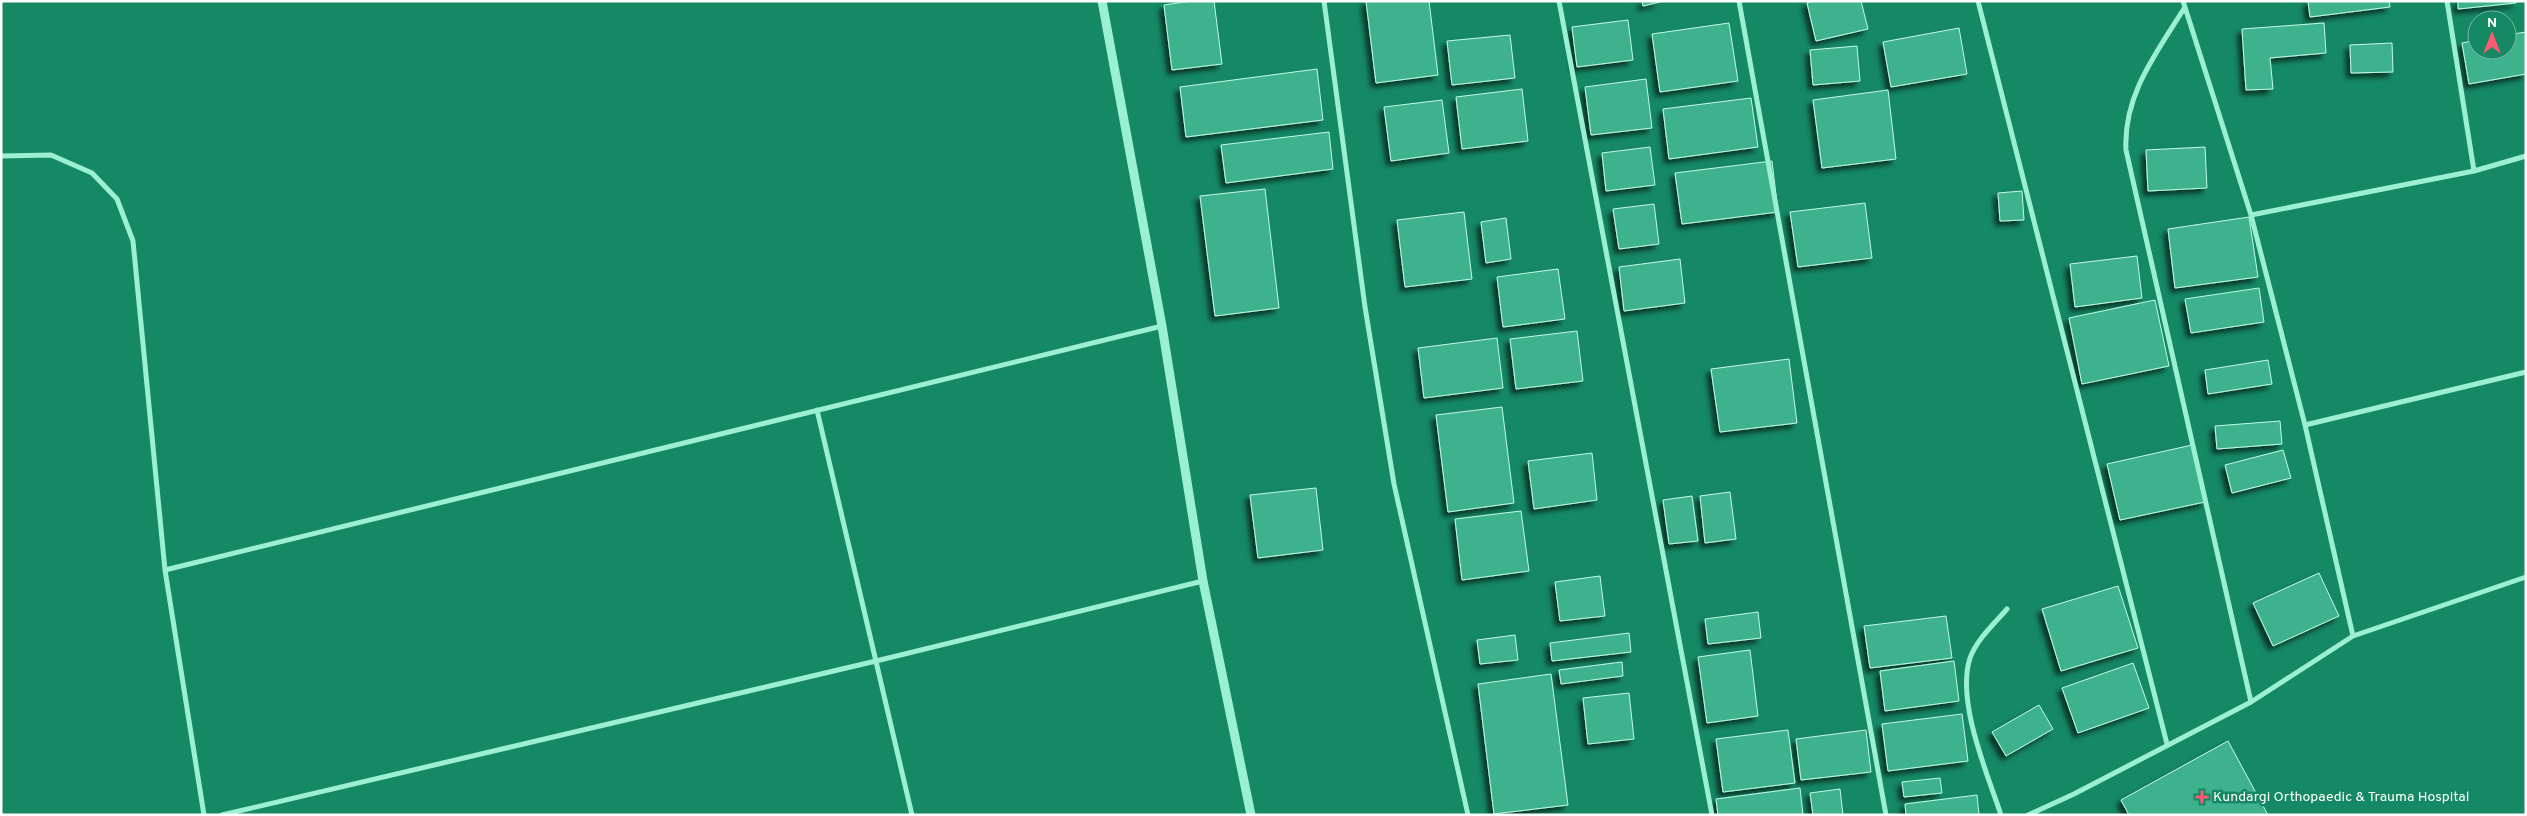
<svg xmlns="http://www.w3.org/2000/svg" width="2527" height="816" font-family="Overpass,sans-serif">
<style>
.building{fill:#3db28c;stroke:#c1fbe8;filter:url(#shadow)}
.lines{fill:none;stroke-linecap:round;stroke-linejoin:round}
.minor{stroke:#9befd3;stroke-width:5}
.tertiary{stroke:#9befd3;stroke-width:9}
.poi-dot{fill:#ff5974;stroke:#158864;stroke-width:2}
.labels{text-anchor:middle;dominant-baseline:central;stroke-width:5;stroke-linejoin:round;paint-order:stroke}
.poi-label{font-size:14px;fill:#fff;stroke:#158864;text-anchor:start}
</style>
<defs>
<filter id="shadow"><feDropShadow dx="-4.5" dy="4.5" stdDeviation="2.5" flood-color="#0009"/></filter>
</defs>
<rect width="100%" height="100%" fill="#158864"/>
<path class="building" d="M1191,1H1214L1222,64L1172,70L1164,5Z
M1366,1H1429L1438,75L1376,83Z
M1642,1H1660V2L1643,6Z
M1813,1H1861L1868,29L1816,41L1807,3Z
M2308,1H2389L2390,7L2310,17Z
M2458,1H2516V3L2458,9Z
M1628,20L1633,60L1577,67L1572,27Z
M1729,23L1738,81L1660,92L1652,34Z
M2324,23L2326,53L2270,58L2273,89L2246,90L2242,29Z
M1959,28L1967,74L1891,87L1883,42Z
M2526,32V74L2469,84L2462,43L2477,40V50H2507V35Z
M1510,35L1515,78L1452,85L1447,41Z
M2392,43L2393,72L2351,73L2350,45Z
M1857,46L1860,81L1813,85L1810,50Z
M1317,69L1323,120L1186,137L1180,87Z
M1646,79L1652,128L1591,135L1585,87Z
M1522,89L1528,141L1462,149L1456,97Z
M1888,90L1896,159L1822,168L1813,100Z
M1751,98L1758,147L1669,159L1663,109Z
M1442,100L1449,153L1391,161L1384,107Z
M1329,132L1333,169L1226,183L1221,145Z
M1650,147L1655,185L1606,191L1602,153Z
M2205,147L2207,188L2148,191L2146,150Z
M1772,161L1778,212L1682,224L1675,173Z
M1265,189L1279,308L1215,316L1200,196Z
M2022,191L2024,220L2000,221L1998,193Z
M1865,203L1872,258L1798,267L1790,212Z
M1654,204L1659,244L1619,249L1613,209Z
M1464,212L1472,279L1405,287L1397,220Z
M2249,217L2258,277L2175,288L2168,229Z
M1506,218L1511,259L1486,263L1481,222Z
M2137,256L2142,298L2075,307L2070,264Z
M1680,259L1685,303L1624,311L1619,267Z
M1558,269L1565,319L1503,327L1497,277Z
M2259,288L2264,322L2191,333L2185,299Z
M2155,300L2169,366L2082,384L2069,318Z
M1577,331L1583,381L1516,389L1510,339Z
M1497,338L1503,388L1424,398L1418,348Z
M1789,359L1797,423L1720,432L1711,369Z
M2268,360L2272,384L2208,394L2205,370Z
M1502,407L1514,503L1448,512L1436,415Z
M2280,421L2282,444L2217,449L2215,426Z
M2192,445L2205,502L2120,520L2107,464Z
M2283,450L2291,478L2232,493L2225,465Z
M1592,453L1597,500L1534,509L1528,461Z
M1316,488L1323,550L1258,558L1250,495Z
M1730,492L1736,539L1705,543L1700,496Z
M1692,496L1698,541L1669,544L1663,500Z
M1521,511L1529,571L1462,580L1455,519Z
M2319,573L2339,616L2273,646L2253,603Z
M1600,576L1605,616L1560,621L1555,582Z
M2118,586L2138,648L2061,671L2042,609Z
M1758,612L1761,638L1708,644L1705,619Z
M1946,616L1952,658L1870,668L1864,626Z
M1629,633L1631,652L1552,661L1550,643Z
M1515,635L1518,660L1480,664L1477,640Z
M1750,650L1758,716L1707,723L1698,657Z
M1954,661L1959,701L1885,711L1880,671Z
M1622,662L1623,676L1561,684L1559,670Z
M2133,663L2149,708L2078,733L2062,688Z
M1551,674L1568,805L1494,814L1478,684Z
M1629,693L1634,739L1588,744L1583,698Z
M2039,705L2053,729L2006,756L1992,732Z
M1962,714L1968,761L1888,771L1882,724Z
M1788,730L1795,783L1723,792L1716,739Z
M1866,730L1871,772L1801,780L1796,739Z
M2228,741L2268,815H2129L2121,800Z
M1940,778L1942,793L1904,797L1902,782Z
M1800,788L1803,815H1718L1716,799Z
M1840,789L1843,815H1813L1810,793Z
M1977,795L1979,815H1906L1905,804Z"/>
<g class="lines">
<path class="minor" d="M1324,1L1365,307L1394,484L1468,815
M1559,1L1712,815
M1739,1L1886,815
M1978,1L2167,744
M2183,1L2251,215
M2447,1L2474,171
M2185,7C2157,52 2123,95 2126,150L2251,702
M1,156L51,155L92,173L117,199L133,241L165,570L204,815
M817,410L912,815
M2305,425L2526,372
M165,570L1162,326
M2353,636L2305,425L2251,215L2474,171L2526,156
M222,815L876,661L1203,581
M2001,815C1987,773 1956,701 1970,658C1977,639 1994,624 2007,609
M2028,815L2074,794L2251,702L2353,636L2526,577"/>
<path class="tertiary" d="M1102,1L1162,326L1203,581L1251,815"/>
</g>
<path class="poi-dot" d="M2199.5 789.5h5v5h5v5h-5v5h-5v-5h-5v-5h5z"/>
<g class="labels">
<g class="poi-label">
<text x="2213" y="797">Kundargi Orthopaedic &amp; Trauma Hospital</text>
</g>
</g>
<rect width="2527" height="816" fill="none" stroke="#ffffff" stroke-width="5"/>
<g transform="translate(2492 35)"><circle r="24" fill="#158864" stroke="#73b8a2"/>
<path d="M0-4L9 19L0 12L-9 19Z" fill="#ff5974"/>
<text y="-8" font-size="14" font-weight="bold" text-anchor="middle" fill="#ffffff">N</text>
</g>
</svg>
